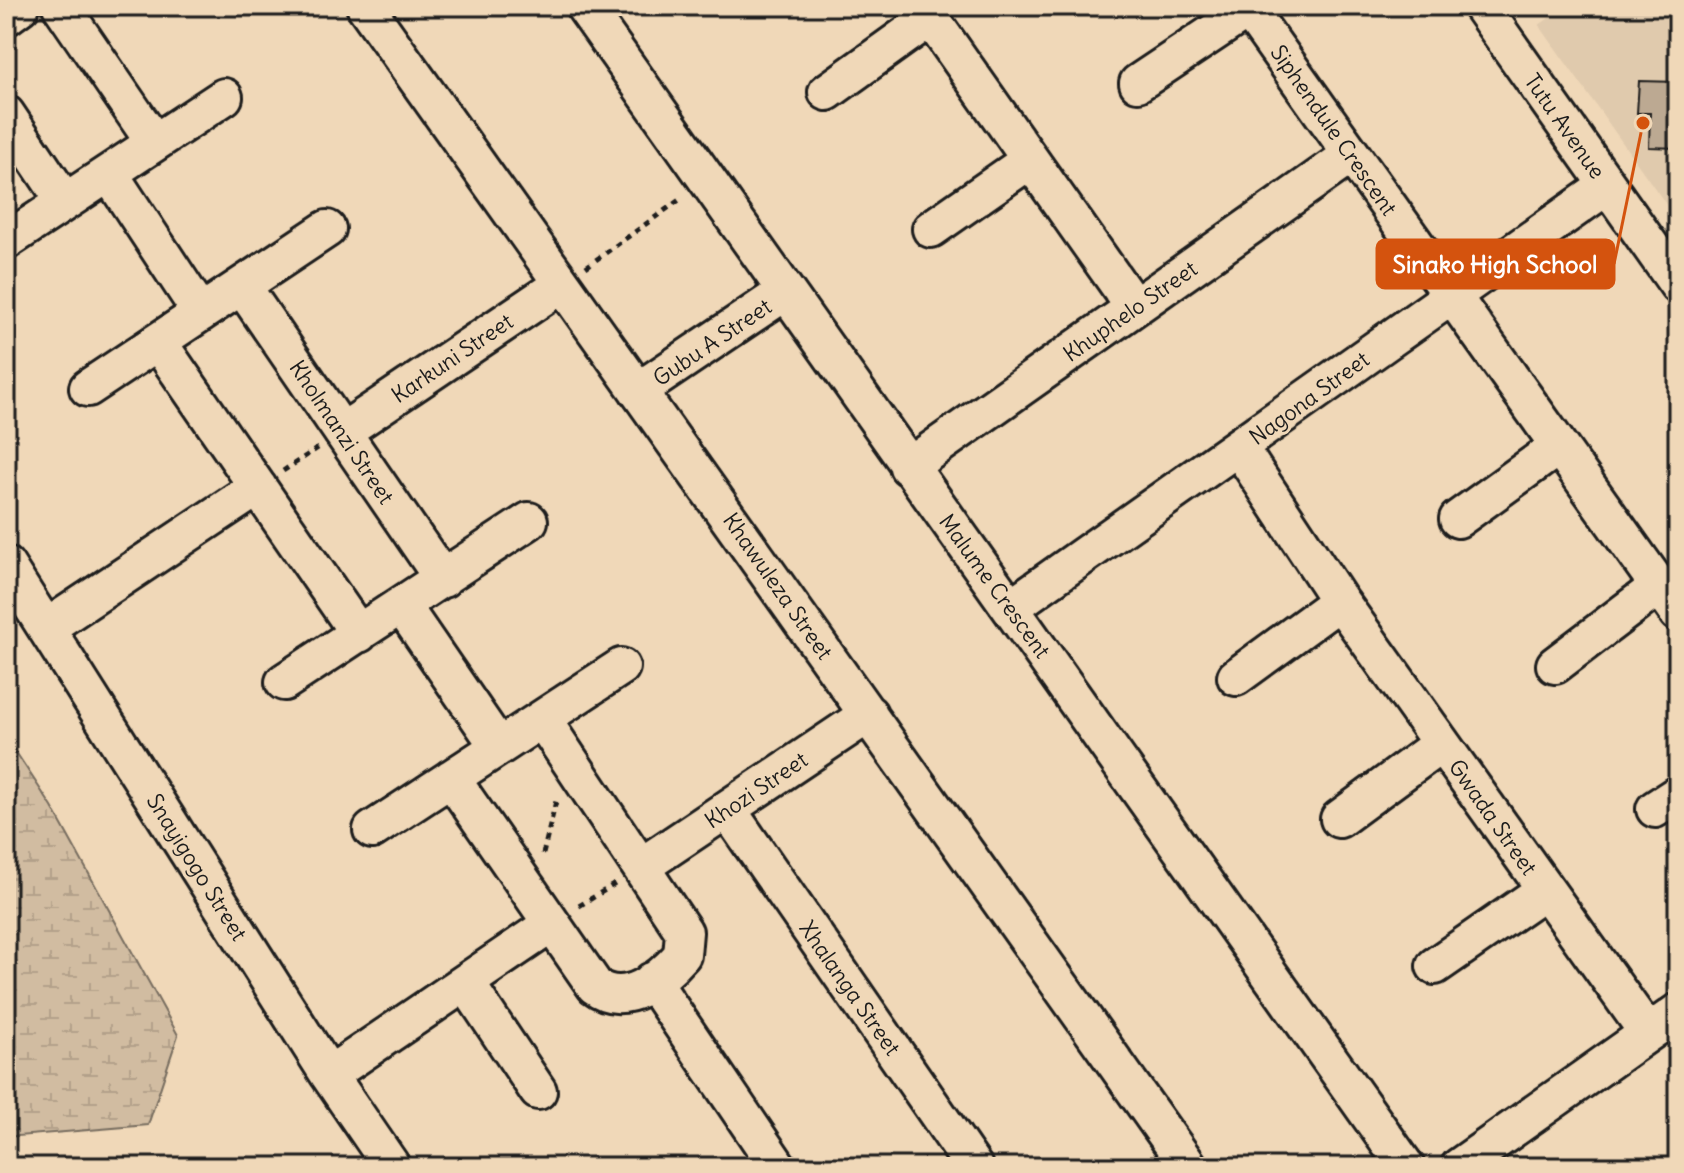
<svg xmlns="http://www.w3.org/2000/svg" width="1684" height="1173" font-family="Delius,sans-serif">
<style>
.built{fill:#e0caad}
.wetland{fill:url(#wetland-marsh);stroke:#766c5e;stroke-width:2}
.building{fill:#bca992;stroke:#1c1c1c;stroke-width:2}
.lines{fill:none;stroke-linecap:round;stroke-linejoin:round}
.minor-casing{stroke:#1c1c1c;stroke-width:42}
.path{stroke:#1c1c1c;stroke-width:5;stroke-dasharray:6 6;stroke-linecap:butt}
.minor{stroke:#f0d8b8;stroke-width:36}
.labels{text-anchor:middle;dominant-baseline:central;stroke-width:6;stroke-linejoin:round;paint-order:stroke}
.street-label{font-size:22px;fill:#1c1c1c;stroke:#f0d8b8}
.leader{fill:none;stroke:#d4530e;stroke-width:3}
.callout-dot{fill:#d4530e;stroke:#f0d8b8;stroke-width:3}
.callout{fill:#d4530e;stroke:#d4530e;stroke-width:3}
.callout-label{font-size:24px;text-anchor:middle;font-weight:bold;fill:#fff}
</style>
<defs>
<pattern id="wetland-marsh" width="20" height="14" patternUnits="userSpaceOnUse" patternTransform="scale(2)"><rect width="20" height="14" fill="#d1bca1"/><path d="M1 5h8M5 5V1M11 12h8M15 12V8" fill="none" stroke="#b3a18a"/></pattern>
</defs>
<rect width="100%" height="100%" fill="#f0d8b8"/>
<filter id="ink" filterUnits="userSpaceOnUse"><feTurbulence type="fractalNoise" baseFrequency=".0125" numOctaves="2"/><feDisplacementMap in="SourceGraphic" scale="16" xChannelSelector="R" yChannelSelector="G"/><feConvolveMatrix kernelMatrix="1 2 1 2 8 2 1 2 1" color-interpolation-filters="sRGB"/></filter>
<g filter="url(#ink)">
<path class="built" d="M1567,6H1678V221L1539,25Z"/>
<path class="wetland" d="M6,737L52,807L178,1035L148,1125L6,1137Z"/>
<path class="building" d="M1639,81L1678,82V148L1649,147L1650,113H1637Z"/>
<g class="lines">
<defs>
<path id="minor" d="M61,6L154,142
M365,6L1189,1167
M584,6L1406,1167
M922,6L1134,307
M1246,6L1678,613
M1481,6L1678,285
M6,17L21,6
M1138,83L1249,9
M827,92L930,18
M6,114L65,202
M109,173L201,313
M931,229L1030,160
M6,241L224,97
M242,286L443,579
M158,342L359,634
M88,388L327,229
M638,391L785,292
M342,432L562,284
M1240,449L1340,601L1648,1033
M908,467L1351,155
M1458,519L1559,446
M6,565L329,1075L392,1167
M402,606L499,747
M1011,607L1607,186
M46,628L258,487
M1555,665L1659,586
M1236,677L1340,601
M284,682L529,521
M451,778L595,986C625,1009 661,979 682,955L684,932L542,719
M727,809L974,1167
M1655,809L1678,794
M1339,819L1441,744
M372,830L621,667
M642,866L869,714
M1435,966L1545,890
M652,981L778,1167
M466,983L538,1091
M329,1075L550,925
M1459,1167L1678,1012"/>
</defs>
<use href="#minor" class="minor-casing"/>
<path class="path" d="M586,267L682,198
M283,471L318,448
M543,854L557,797
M579,906L615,884"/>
<use href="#minor" class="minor"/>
</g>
</g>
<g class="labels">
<g class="street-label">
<text transform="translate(1565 126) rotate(55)">Tutu Avenue</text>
<text transform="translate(1334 130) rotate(55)">Siphendule Crescent</text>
<text transform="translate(1130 311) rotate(-35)">Khuphelo Street</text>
<text transform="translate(712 342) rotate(-34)">Gubu A Street</text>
<text transform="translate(452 358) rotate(-34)">Karkuni Street</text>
<text transform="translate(1309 398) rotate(-36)">Nagona Street</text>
<text transform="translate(342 432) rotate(56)">Kholmanzi Street</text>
<text transform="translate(778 586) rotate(55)">Khawuleza Street</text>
<text transform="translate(995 586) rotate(54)">Malume Crescent</text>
<text transform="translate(756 790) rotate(-34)">Khozi Street</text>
<text transform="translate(1493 817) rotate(55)">Gwada Street</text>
<text transform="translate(197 867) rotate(58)">Snayigogo Street</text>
<text transform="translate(850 988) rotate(55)">Xhalanga Street</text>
</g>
</g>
<path class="leader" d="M1643 123L1614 264"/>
<circle class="callout-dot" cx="1643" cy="123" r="8"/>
<rect class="callout" x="1377" y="240" width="237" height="48" rx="8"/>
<g class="callout-label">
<text x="1495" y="273">Sinako High School</text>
</g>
<rect width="1684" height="1173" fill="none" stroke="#f0d8b8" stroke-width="32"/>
<rect x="16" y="16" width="1652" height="1141" fill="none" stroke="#1c1c1c" stroke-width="3" filter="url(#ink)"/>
</svg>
